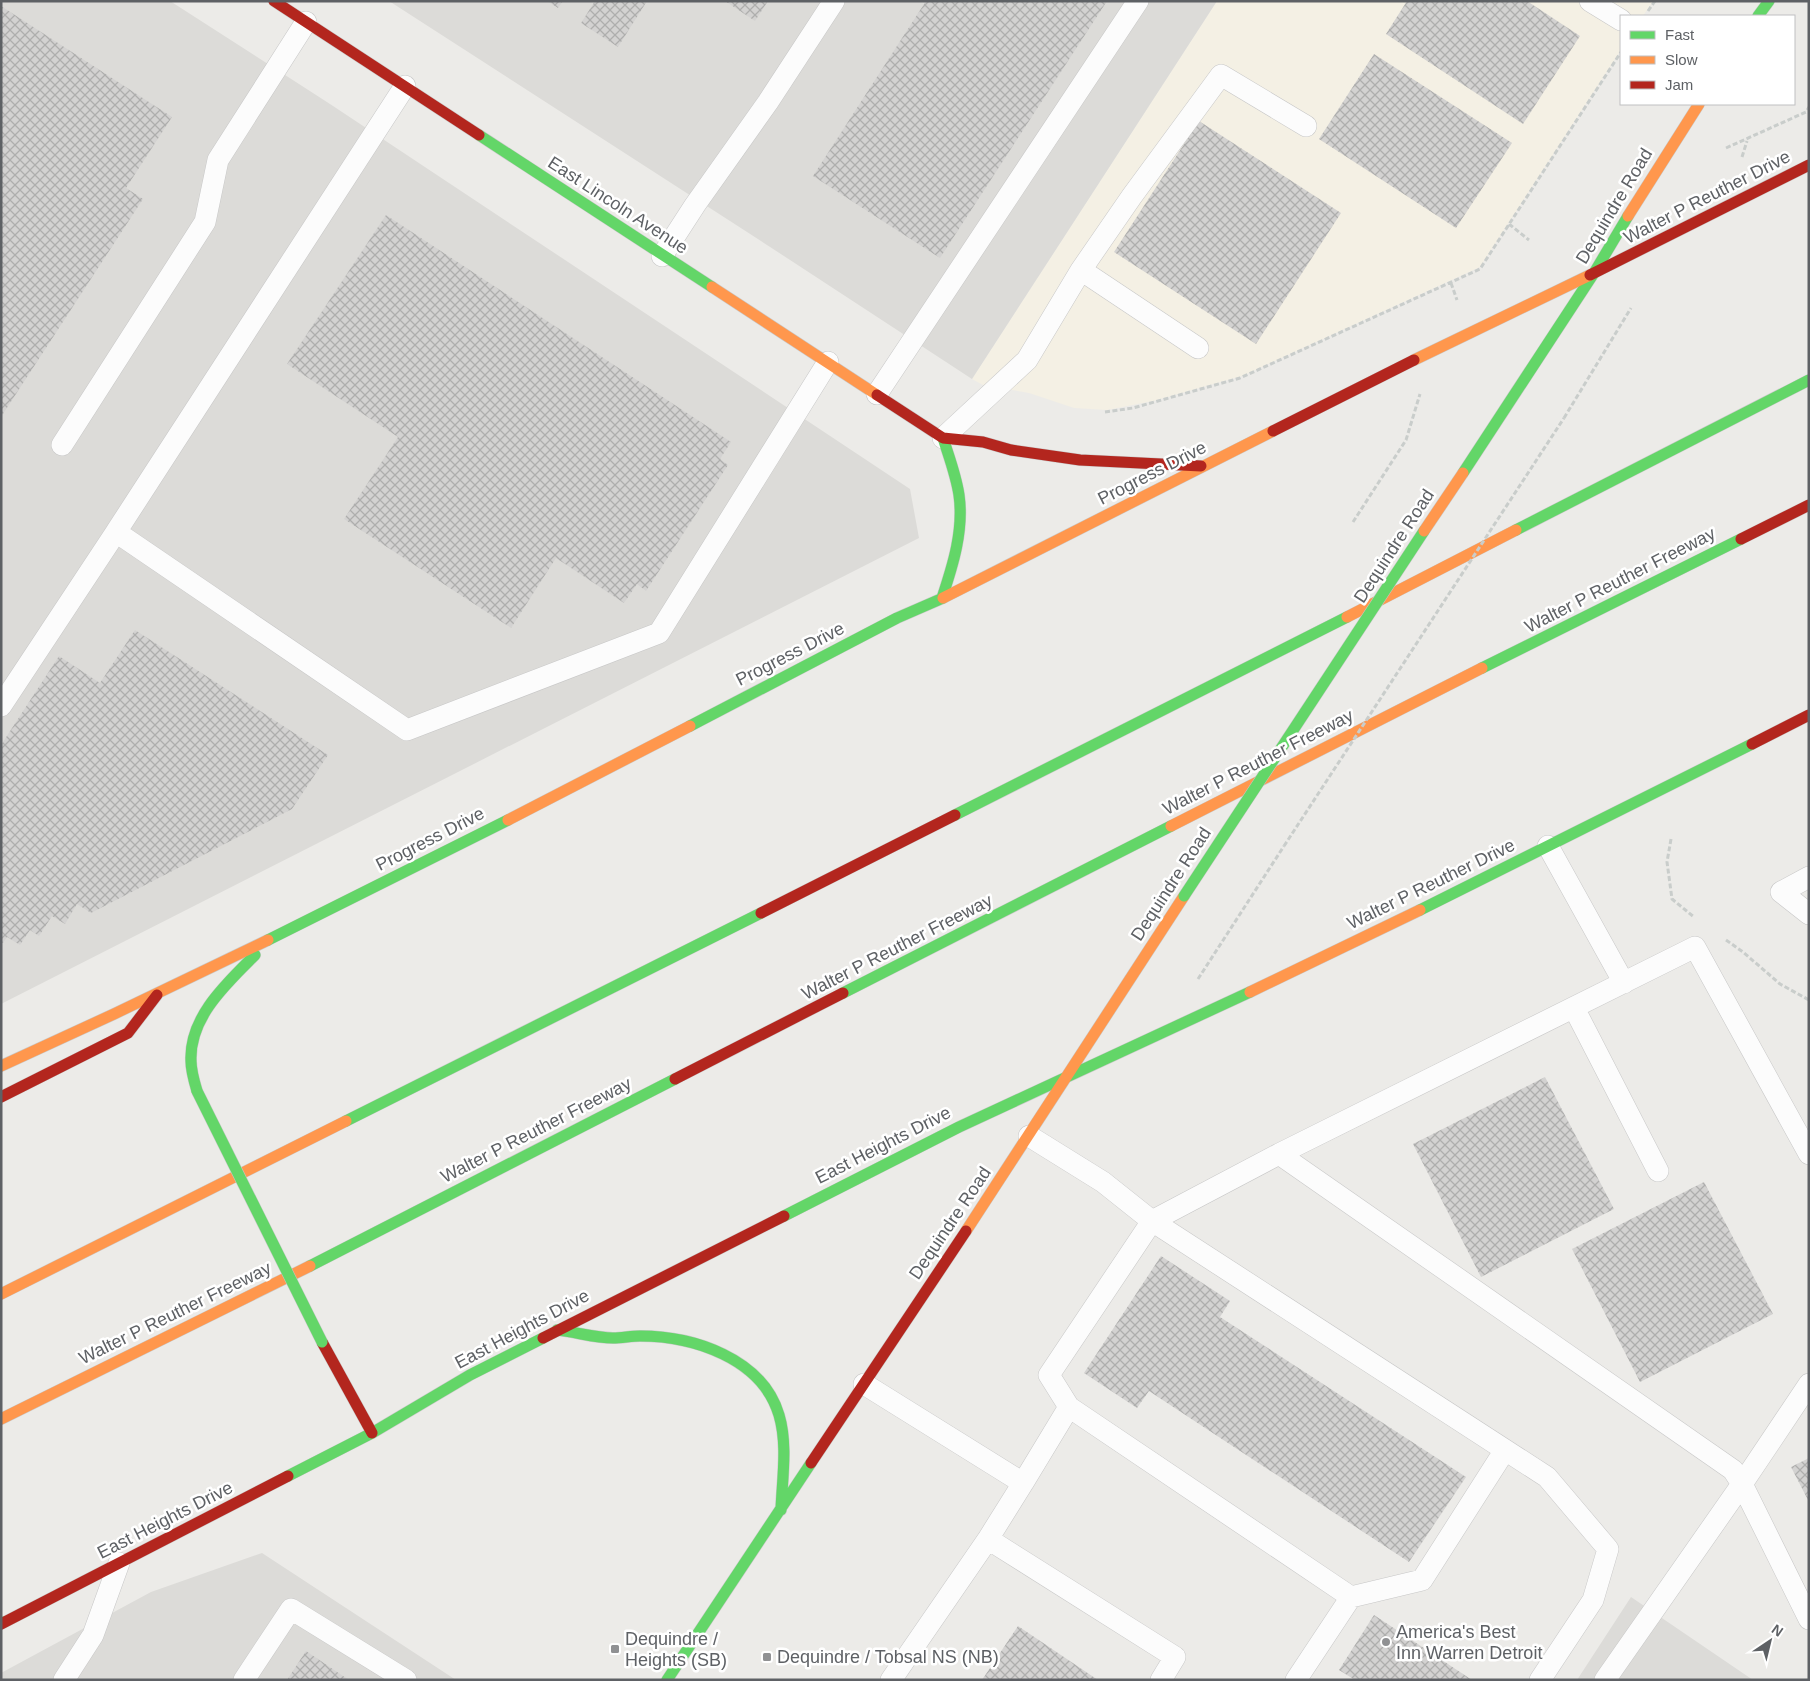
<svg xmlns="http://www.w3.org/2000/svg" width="1810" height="1681" font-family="Helvetica,sans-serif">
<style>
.commercial{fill:#f4f0e4}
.industrial{fill:#dcdbd8}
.building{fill:url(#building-cross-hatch)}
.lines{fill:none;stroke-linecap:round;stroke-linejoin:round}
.lane-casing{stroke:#c7c7c7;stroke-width:22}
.fast-casing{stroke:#c9c9c9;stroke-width:12}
.slow-casing{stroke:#c9c9c9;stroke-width:12}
.jam-casing{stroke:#c9c9c9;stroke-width:12}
.path{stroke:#c9cdcb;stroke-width:3;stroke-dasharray:5 2.5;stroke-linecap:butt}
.lane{stroke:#fcfcfc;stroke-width:21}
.fast{stroke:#63d668;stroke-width:11}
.slow{stroke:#ff974d;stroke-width:11}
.jam{stroke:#b3261e;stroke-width:11}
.fast-bridge-casing{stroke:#c9c9c9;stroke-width:12;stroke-linecap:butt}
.slow-bridge-casing{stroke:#c9c9c9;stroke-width:12;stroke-linecap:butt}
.path-bridge{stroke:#c9cdcb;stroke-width:3;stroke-dasharray:5 2.5;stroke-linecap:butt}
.fast-bridge{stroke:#63d668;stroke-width:11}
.slow-bridge{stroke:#ff974d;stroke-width:11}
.poi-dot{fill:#909193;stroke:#fff;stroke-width:2}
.labels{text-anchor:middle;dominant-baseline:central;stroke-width:5;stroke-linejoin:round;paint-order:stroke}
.street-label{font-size:18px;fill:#5e6165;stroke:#fff}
.poi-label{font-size:18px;fill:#5e6165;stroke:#fff;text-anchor:start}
</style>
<defs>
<pattern id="building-cross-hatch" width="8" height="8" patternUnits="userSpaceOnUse" patternTransform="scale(1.25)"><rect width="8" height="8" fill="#d3d2d1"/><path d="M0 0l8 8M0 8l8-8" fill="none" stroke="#aeaead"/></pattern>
</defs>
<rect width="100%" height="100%" fill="#ecebe8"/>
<path class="commercial" d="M1217,1H1653L1643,16H1621V50L1480,267L1242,376L1153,401L1107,410L1074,408L1029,393L983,385L972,379Z"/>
<path class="industrial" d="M1,1H170L330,104L910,489L919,538L1,1004Z
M389,1H1217L972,379L761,241Z
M262,1553L456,1680H1V1673L151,1592Z
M1631,1597L1753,1680H1577Z"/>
<path class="building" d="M547,1H563L558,8Z
M595,1H647L618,47L581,23Z
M725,1H768L755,21Z
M926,1H1107L940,258L813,176Z
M1407,1H1527L1580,36L1523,124L1386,34Z
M1,6L172,117L126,188L143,199L1,417Z
M1374,54L1512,143L1456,228L1319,139Z
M1199,121L1341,213L1256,344L1114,252Z
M386,215L731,442L720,459L728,465L646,591L637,584L624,603L556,558L511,628L344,519L398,437L287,364Z
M135,630L328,755L292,809L91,913L77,904L65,924L52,916L39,936L30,930L20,945L7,937L3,943L1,942V745L59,656L100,683Z
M1545,1077L1614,1209L1481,1277L1413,1144Z
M1704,1182L1773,1314L1640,1382L1572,1249Z
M1161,1256L1230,1301L1220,1317L1466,1477L1409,1562L1149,1391L1137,1408L1084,1373Z
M1809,1458V1502L1791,1467Z
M1374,1615L1472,1680H1355L1339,1670Z
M1018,1626L1098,1680H982Z
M306,1651L349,1680H287Z"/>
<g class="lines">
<defs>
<path id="lane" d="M1590,1L1621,20
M662,256L695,205L768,102L834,1
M1081,270L1198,348
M877,394L1138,1
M943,438L1027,360L1081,270L1132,196L1221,75L1306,126
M62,445L205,222L218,160L306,22
M116,532L405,86
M1,706L116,532L407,730L659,633L828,362
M1548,846L1624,983
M1809,877L1781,892L1809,914
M1574,1008L1658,1171
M1029,1136L1103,1182L1152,1221L1547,1477L1608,1549L1593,1600L1540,1680
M1279,1154L1733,1470L1742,1484L1809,1619
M864,1384L1023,1483L988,1539L1175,1657L1161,1680
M1069,1407L1049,1375L1152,1221L1279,1154L1695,947L1809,1154
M1023,1483L1069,1407L1351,1597
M64,1680L93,1635L119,1563
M244,1680L291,1609L406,1680
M891,1680L988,1539
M1296,1680L1351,1597L1422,1580L1505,1450
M1605,1680L1742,1484L1809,1384"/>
<path id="fast" d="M1758,16L1769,1
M479,135L712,287
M1463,473L1594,273L1628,216
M1516,530L1809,380
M942,598C953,565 964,530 959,495C956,475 949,457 943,438
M1482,668L1741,539
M690,726L897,618L943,598
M955,815L1347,617
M1420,910L1752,744
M268,940L508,820
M843,993L1171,826
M197,1091C194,1081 191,1071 191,1061C189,1017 227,983 255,955
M346,1121L761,913
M784,1216L959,1127L1250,992
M310,1266L675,1079
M557,1330C576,1332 595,1338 613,1338C622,1338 631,1336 640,1336C693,1336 762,1358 779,1415C788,1445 782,1480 781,1510
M288,1476L372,1433L470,1375L543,1338
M1,1623L4,1622
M667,1680L811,1463"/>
<path id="slow" d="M1628,216L1699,104
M712,287L877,395
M1414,360L1590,275
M943,598L1273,431
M1347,617L1516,530
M508,820L690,726
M1171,826L1482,668
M1250,992L1420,910
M1,1066L114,1014L268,940
M966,1231L1184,896
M1,1294L346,1121
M1,1419L310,1266"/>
<path id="jam" d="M274,1L479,135
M1590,275L1809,165
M877,395L943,438L983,442L1011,450L1080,460L1201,466
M1273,431L1414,360
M1741,539L1809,505
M1752,744L1809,715
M761,913L955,815
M675,1079L843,993
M1,1097L128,1033L157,995
M543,1338L784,1216
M322,1342L372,1433
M811,1463L966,1231
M1,1624L288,1476"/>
</defs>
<use href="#lane" class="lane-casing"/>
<use href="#fast" class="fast-casing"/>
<use href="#slow" class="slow-casing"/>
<use href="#jam" class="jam-casing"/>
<path class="path" d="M1648,11L1655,1
M1726,148L1806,112L1809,107
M1742,157L1747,141
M1509,224L1529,240
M1451,283L1457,300
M1105,412L1133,408L1240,378L1480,269L1621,52
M1564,418L1631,308
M1353,522L1406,440L1420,394
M1671,839L1667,862L1672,899L1694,917
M1726,940L1743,952L1780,984L1809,1000
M1198,979L1284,846"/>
<use href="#lane" class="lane"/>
<use href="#fast" class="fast"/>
<use href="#slow" class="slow"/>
<use href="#jam" class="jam"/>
<defs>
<path id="fast-bridge" d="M1184,896L1424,531
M197,1091L322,1342"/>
<path id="slow-bridge" d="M1424,531L1463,473"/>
</defs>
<use href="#fast-bridge" class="fast-bridge-casing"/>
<use href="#slow-bridge" class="slow-bridge-casing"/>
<path class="path-bridge" d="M1284,846L1564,418"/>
<use href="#fast-bridge" class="fast-bridge"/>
<use href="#slow-bridge" class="slow-bridge"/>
</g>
<g class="poi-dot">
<circle cx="1386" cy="1642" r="5"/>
<rect x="610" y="1644" width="10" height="10" rx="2.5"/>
<rect x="762" y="1652" width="10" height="10" rx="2.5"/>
</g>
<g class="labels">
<g class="street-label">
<text transform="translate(1707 197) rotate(-27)">Walter P Reuther Drive</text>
<text transform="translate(618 205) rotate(33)">East Lincoln Avenue</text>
<text transform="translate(1614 206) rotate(-59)">Dequindre Road</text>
<text transform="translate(1152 473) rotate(-27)">Progress Drive</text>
<text transform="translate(1394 546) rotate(-57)">Dequindre Road</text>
<text transform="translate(1620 580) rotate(-27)">Walter P Reuther Freeway</text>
<text transform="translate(790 654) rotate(-27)">Progress Drive</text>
<text transform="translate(1258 762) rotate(-27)">Walter P Reuther Freeway</text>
<text transform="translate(430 839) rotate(-27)">Progress Drive</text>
<text transform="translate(1171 884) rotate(-57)">Dequindre Road</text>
<text transform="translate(1431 884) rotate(-26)">Walter P Reuther Drive</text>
<text transform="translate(897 947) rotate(-27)">Walter P Reuther Freeway</text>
<text transform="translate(536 1130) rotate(-27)">Walter P Reuther Freeway</text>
<text transform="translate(883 1145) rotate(-27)">East Heights Drive</text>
<text transform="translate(950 1223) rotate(-56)">Dequindre Road</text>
<text transform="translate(175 1313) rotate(-26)">Walter P Reuther Freeway</text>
<text transform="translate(522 1329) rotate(-28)">East Heights Drive</text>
<text transform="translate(165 1520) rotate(-27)">East Heights Drive</text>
</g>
<g class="poi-label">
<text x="1396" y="1632">America's Best<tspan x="1396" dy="21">Inn Warren Detroit</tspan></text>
<text x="625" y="1639">Dequindre /<tspan x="625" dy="21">Heights (SB)</tspan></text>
<text x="777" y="1657">Dequindre / Tobsal NS (NB)</text>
</g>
</g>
<rect width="1810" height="1681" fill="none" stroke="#5e6165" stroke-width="5"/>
<rect x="1620" y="15" width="175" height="90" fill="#ffffff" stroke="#bfc0c1"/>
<rect x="1630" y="31" width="25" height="8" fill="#63d668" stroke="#bfc0c1"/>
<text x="1665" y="40" font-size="15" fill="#5e6165">Fast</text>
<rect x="1630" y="56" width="25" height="8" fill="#ff974d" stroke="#bfc0c1"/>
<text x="1665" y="65" font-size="15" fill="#5e6165">Slow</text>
<rect x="1630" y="81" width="25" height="8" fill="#b3261e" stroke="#bfc0c1"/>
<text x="1665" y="90" font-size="15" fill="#5e6165">Jam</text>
<g transform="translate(1770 1641) rotate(35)" stroke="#ffffff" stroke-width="4" paint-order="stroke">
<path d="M0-4L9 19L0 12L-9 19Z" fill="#5e6165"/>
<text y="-8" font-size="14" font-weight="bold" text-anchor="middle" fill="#5e6165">N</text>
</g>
</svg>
